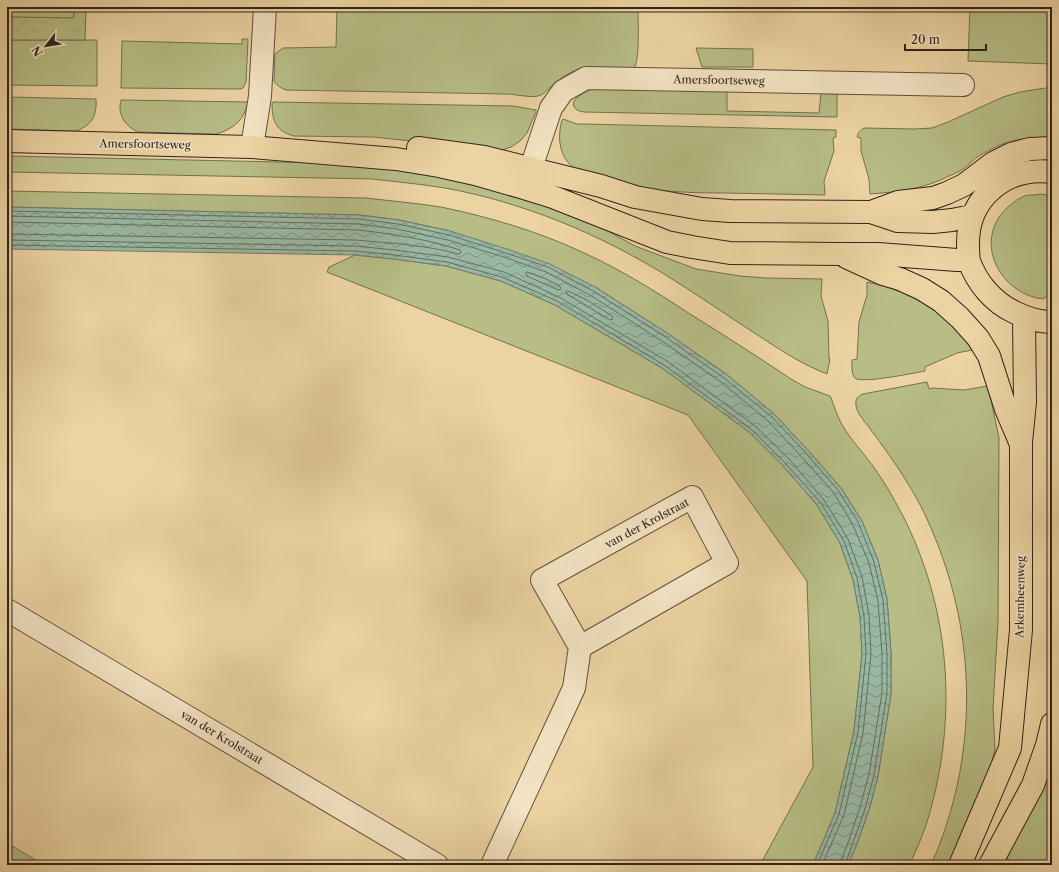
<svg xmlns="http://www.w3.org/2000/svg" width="1059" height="872" font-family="'Libre Caslon Text',serif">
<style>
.green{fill:#b7bd85;stroke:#747051}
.forest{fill:url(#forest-crowns);stroke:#747051}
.water{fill:url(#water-waves);stroke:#6f7c6d}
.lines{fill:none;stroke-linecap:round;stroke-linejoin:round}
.shore{stroke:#656e60;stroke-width:1}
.street-casing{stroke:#604f3e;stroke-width:24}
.primary-casing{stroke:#31231d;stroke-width:24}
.street{stroke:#f3e3c3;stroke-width:22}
.primary{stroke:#ecd4a2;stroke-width:22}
.labels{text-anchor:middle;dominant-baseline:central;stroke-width:3.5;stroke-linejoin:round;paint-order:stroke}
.street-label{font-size:11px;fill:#31231d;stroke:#f3e3c3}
</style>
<defs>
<pattern id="forest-crowns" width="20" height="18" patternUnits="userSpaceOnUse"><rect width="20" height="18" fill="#b7bd85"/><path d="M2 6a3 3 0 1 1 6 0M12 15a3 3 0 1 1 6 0" fill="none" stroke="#9ea272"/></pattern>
<pattern id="water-waves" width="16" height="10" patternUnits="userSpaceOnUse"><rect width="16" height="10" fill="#99b8a3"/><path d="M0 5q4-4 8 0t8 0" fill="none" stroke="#7d9584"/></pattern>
</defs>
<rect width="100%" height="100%" fill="#ecd4a2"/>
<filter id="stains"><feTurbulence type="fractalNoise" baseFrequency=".005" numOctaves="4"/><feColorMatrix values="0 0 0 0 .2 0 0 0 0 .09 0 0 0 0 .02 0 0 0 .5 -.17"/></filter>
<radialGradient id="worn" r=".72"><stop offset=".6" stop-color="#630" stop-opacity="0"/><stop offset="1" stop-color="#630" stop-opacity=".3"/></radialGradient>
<path class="green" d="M7,7H74V18L7,17Z
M337,7H638C638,19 640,61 634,68L589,67C576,68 563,76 553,85C548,89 545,94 538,96C531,98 514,94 506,94L286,90C281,88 277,86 274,81L275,54L283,48L336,47Z
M970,7H1052V64L968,61Z
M242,39H248L246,82L243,88L240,89L121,88L122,41L242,44Z
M7,40H97V86L7,85Z
M696,48L753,49V67H702Z
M1052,87V138C1025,136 1002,141 979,156C973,159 969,165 963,169C959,172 954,174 949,176C924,189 897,192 870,194L869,179L861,151V138L857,137C858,132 860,130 865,128L914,129L932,128L948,122L1003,97L1020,92Z
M597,88L726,90L727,93V110L728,111L819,113L821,93H837V117L584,112C580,111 577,111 575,108C567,99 590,89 597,88Z
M7,97L96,99C97,116 92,125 76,131L7,129Z
M121,100L248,102C244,120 234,129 216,134L138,132C125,126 117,114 121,100Z
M273,102L513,106L536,110V112L527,133L520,141L511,147L496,152L412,141L373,137L294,136C276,131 272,121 272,103Z
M563,119L577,124H584L836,130V137L833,138L834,151L824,181L825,195C791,194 758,194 724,193C692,193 659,192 627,185C619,183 610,180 601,177C594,176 580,174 575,169C559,157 557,138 562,120Z
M7,156L369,164L445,173L566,211L606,230L635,246L696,269L740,276L765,278L822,279L821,296L828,321L829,359H830L827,374C801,364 779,349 756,334C725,314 695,293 664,274C597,233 522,202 445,188C421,184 397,182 373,179L7,172Z
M7,191L366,198C391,201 416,203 441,207C489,217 537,231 582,252C620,269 655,291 690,314C724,335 758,357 791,379L805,387L830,396L831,398C834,406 837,415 841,423C851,441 866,455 877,472C884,482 890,492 896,503C948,596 959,706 931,808C926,828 918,847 909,865H848L857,844L869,810L878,776L891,694V653L887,599L878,560L862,521L841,488L806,448L774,414L726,374L667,333L595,287L450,231L399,220L360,215L7,207Z
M1040,194L1052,196V287L1045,298L1043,299C1000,294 972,241 1007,208C1012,203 1020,197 1028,195C1032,195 1036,195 1040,194Z
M355,255L394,259L446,266L501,281L555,305L662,368L749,432L783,466L817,505L840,543L853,580L860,616L862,654L854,731L835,813L813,865H760L813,767L807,581L688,415L327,272L329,267Z
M867,282C904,290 933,304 959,332C964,338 968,344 972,350L957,353L925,367V371C914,373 861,384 855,378C851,374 852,365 852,360L857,359L859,322L867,295Z
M927,382L929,389L932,388L964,390L988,386L999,438L998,622L993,708L995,750L986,783L951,865H931C979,757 978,636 931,528C916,492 894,461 871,430C867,424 856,413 856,405C855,399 858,396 863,394Z
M1052,754V865H1004L1033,804Z
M7,843L44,865H7Z"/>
<path class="forest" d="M74,7H86L85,40H7V17L74,18Z"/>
<path class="water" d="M7,207L360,215L399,220L450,231L510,250L550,264L595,287L667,333L726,374L774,414L806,448L841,488L862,521L878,560L887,599L891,653V694L878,776L869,810L857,844L848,865H813L835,813L854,731L862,654L860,616L853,580L840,543L817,505L783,466L749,432L662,368L555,305L501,281L446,266L394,259L355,255L7,249Z"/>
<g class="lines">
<path class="shore" d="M7,211L359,219L398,224L449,235L509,254L548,267L593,291L664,336L724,378L772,417L803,450L838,490L858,522L874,562L883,600L887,654V693L874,775L865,809L845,865
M7,216L359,224L397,229L448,240L507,258L546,272L590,295L662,341L721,382L768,421L799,454L834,493L853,525L869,563L878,601L882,654V693L869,774L860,807L849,840L841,861L840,865
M7,222L359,230C392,234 427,239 460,250L461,252L459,254C425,245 390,243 355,240L7,234
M7,240L355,246L395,250L448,257L504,272L559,297L667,361L754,425L790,460L824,500L848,539L862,577L869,615L871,654L863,733L844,815L822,865
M7,245L355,251L394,255L447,262L502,277L557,301L664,365L751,429L786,464L821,503L844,541L857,578L864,616L866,654L858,732L839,814L817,865
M527,272L544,278L560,286L561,289L558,290L527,276L526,274Z
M568,291L587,300L612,316L613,319L610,320L567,294L566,292Z"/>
<defs>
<path id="street" d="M252,147L260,96L265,7
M525,186L551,108L563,91L586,78L963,85
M7,610L437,865
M492,865L574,688L580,647L542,580L692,497L727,563L580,647"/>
<path id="primary" d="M7,141L252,147L396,159L439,166L475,174L524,188L553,197L667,242L692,247L730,253L840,254H878L957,260H969
M418,148L484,157L601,186L635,197L702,209L730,211L871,212L898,221L933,222L952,220L972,216
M1052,172C1007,166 968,197 968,243C968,248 968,255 969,261C977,283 993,302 1014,312C1026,318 1038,322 1052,322
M871,212L898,202L933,198L947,193L964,185L993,163L1011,154L1030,149L1052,148
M846,257L883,274L900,279L922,289L941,301L960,318L978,338L989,356L1006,409L1020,442
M960,865L1010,748L1021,630V442L1025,402L1024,317
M990,865L1033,785L1047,745L1052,724"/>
</defs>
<use href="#street" class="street-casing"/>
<use href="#primary" class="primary-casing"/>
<use href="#street" class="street"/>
<use href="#primary" class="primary"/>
</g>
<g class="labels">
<g class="street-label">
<text transform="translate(719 80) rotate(1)">Amersfoortseweg</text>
<text transform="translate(145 144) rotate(1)">Amersfoortseweg</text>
<text transform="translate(647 523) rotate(-28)">van der Krolstraat</text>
<text transform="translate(1020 597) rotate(-89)">Arkemheenweg</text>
<text transform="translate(222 737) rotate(31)">van der Krolstraat</text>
</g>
</g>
<rect width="1059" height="872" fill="none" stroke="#ecd4a2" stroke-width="24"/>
<rect x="8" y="8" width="1043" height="856" fill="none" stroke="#31231d" stroke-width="2"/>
<rect x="12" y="12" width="1035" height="848" fill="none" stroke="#31231d"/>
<g transform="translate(46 46) rotate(239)" stroke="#f3e3c3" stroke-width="3" paint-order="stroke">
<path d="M0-3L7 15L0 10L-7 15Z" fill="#31231d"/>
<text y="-6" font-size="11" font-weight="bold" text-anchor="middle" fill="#31231d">N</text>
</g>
<path d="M905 44v6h81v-6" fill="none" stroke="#31231d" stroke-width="2"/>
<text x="911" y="44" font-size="12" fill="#31231d" stroke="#f3e3c3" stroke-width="3" paint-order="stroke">20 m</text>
<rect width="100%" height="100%" filter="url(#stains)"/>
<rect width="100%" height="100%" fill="url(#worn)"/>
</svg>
